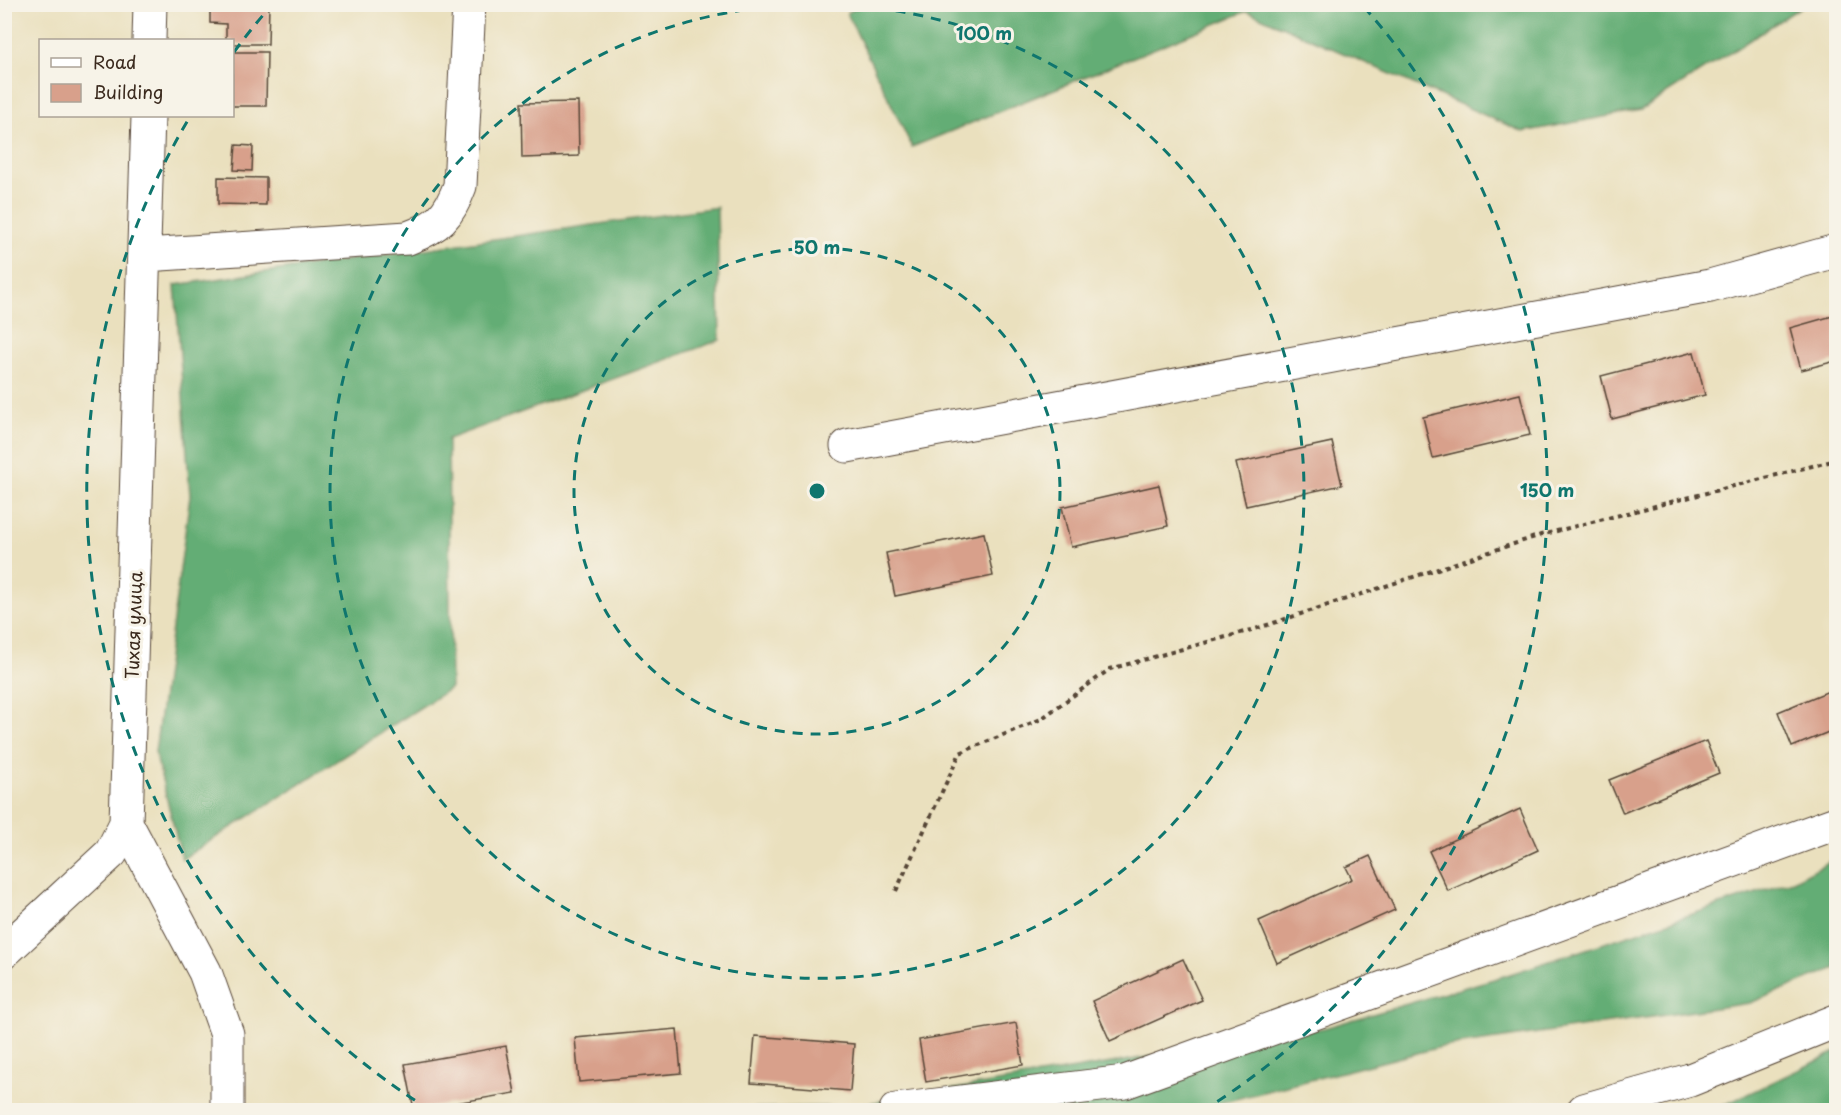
<svg xmlns="http://www.w3.org/2000/svg" width="1841" height="1115" font-family="'Playpen Sans',sans-serif">
<style>
.forest{fill:#64ad75;stroke:#506c4a;stroke-width:1.5}
.building{fill:#d8a08b}
.lines{fill:none;stroke-linecap:round;stroke-linejoin:round}
.street-casing{stroke:#554536;stroke-width:35}
.secondary-casing{stroke:#554536;stroke-width:35}
.path{stroke:#554536;stroke-width:4;stroke-dasharray:4.5 4.5;stroke-linecap:butt}
.street{stroke:#fff;stroke-width:33}
.secondary{stroke:#fff;stroke-width:33}
.ring{fill:none;stroke:#0f766e;stroke-width:3;stroke-dasharray:10 8}
.labels{text-anchor:middle;dominant-baseline:central;stroke-width:6;stroke-linejoin:round;paint-order:stroke}
.street-label{font-size:18px;fill:#3b2a1e;stroke:#f7f3e8}
.centre{fill:#0f766e;stroke:#f7f3e8;stroke-width:3}
.ring-label{font-size:18px;text-anchor:middle;font-weight:bold;fill:#0f766e;stroke:#f7f3e8;stroke-width:6;stroke-linejoin:round;paint-order:stroke}
</style>
<rect width="100%" height="100%" fill="#f7f3e8"/>
<filter id="ink" filterUnits="userSpaceOnUse"><feTurbulence type="fractalNoise" baseFrequency=".0167" numOctaves="2"/><feDisplacementMap in="SourceGraphic" scale="12" xChannelSelector="R" yChannelSelector="G"/><feConvolveMatrix kernelMatrix="1 2 1 2 8 2 1 2 1" color-interpolation-filters="sRGB"/></filter>
<filter id="wash" filterUnits="userSpaceOnUse"><feTurbulence type="fractalNoise" baseFrequency=".008" numOctaves="4" result="noise"/><feDisplacementMap in="SourceGraphic" scale="24" xChannelSelector="R" yChannelSelector="G"/><feGaussianBlur stdDeviation="1.35" result="paint"/><feColorMatrix in="noise" values="0 0 0 0 0 0 0 0 0 0 0 0 0 0 0 0 0 1.4 0 .05"/><feComposite in="paint" operator="in"/></filter>
<g filter="url(#wash)">
<rect width="100%" height="100%" fill="#eae0be"/>
<path class="forest" d="M863,4H1804V5L1641,110L1523,132L1247,11L912,147L847,13Z
M717,207L720,340L448,439L451,688L182,859L155,752L190,496L175,285Z
M1836,858V968L1750,1003L1441,1047L1192,1110H701L851,1106L1324,1028L1504,976L1793,881Z
M1836,1052V1110H1714Z"/>
<g id="blocks">
<path class="building" d="M210,4H269L268,44H232V40H226V24L210,23Z
M232,52H267L266,106H232Z
M578,102L579,156L522,158L521,103Z
M236,145L253,146L252,171L234,170Z
M218,177L266,178V205L218,204Z
M1836,315V361L1801,370L1790,328Z
M1694,352L1705,395L1612,419L1601,376Z
M1520,394L1530,435L1433,458L1423,417Z
M1332,442L1342,485L1246,506L1236,463Z
M1159,485L1168,526L1071,547L1062,507Z
M984,533L993,576L895,596L886,553Z
M1836,688V729L1792,747L1778,712Z
M1706,741L1719,773L1623,813L1609,780Z
M1520,809L1538,850L1448,891L1429,851Z
M1370,856L1395,910L1277,963L1259,921L1352,879L1346,867Z
M1183,959L1202,1000L1110,1041L1092,1001Z
M1016,1023L1023,1065L926,1082L919,1040Z
M677,1029L681,1073L579,1082L575,1038Z
M755,1036L854,1044L850,1091L751,1083Z
M506,1046L515,1093L414,1110L405,1064Z"/>
</g>
</g>
<g filter="url(#ink)">
<use href="#blocks" fill-opacity="0" stroke="#554536" stroke-width="1.5"/>
<g class="lines">
<defs>
<path id="street" d="M149,40L150,4
M148,116L126,823L205,972L227,1034V1110
M145,255L408,238C438,227 449,216 460,186L469,4
M847,446L1710,286L1836,251
M4,952L111,853L126,823
M896,1110L1125,1082L1836,823"/>
<path id="secondary" d="M1584,1110L1690,1080L1836,1021"/>
</defs>
<use href="#street" class="street-casing"/>
<use href="#secondary" class="secondary-casing"/>
<path class="path" d="M896,891L960,753L1041,719L1110,669L1255,629L1541,535L1836,460"/>
<use href="#street" class="street"/>
<use href="#secondary" class="secondary"/>
</g>
</g>
<g class="ring">
<circle cx="817" cy="491" r="243"/>
<path d="M842 5A487 487 0 1 1 792 5"/>
<path d="M430 1110A730 730 0 0 1 188 120M234 52A730 730 0 0 1 270 7M1364 7A730 730 0 0 1 1204 1110"/>
</g>
<g class="labels">
<g class="street-label">
<text transform="translate(133 625) rotate(-88)">Тихая улица</text>
</g>
</g>
<circle cx="817" cy="491" r="9" class="centre"/>
<g class="ring-label">
<text x="984" y="40">100 m</text>
<text x="817" y="254">50 m</text>
<text x="1547" y="497">150 m</text>
</g>
<rect width="1841" height="1115" fill="none" stroke="#f7f3e8" stroke-width="24"/>
<rect x="39" y="39" width="195" height="78" fill="#f7f3e8" stroke="#aca397" stroke-width="1.5"/>
<rect x="51" y="58" width="30" height="9" fill="#ffffff" stroke="#aca397" stroke-width="1.5"/>
<text x="93" y="69" font-size="18" fill="#3b2a1e">Road</text>
<rect x="51" y="84" width="30" height="18" fill="#d8a08b" stroke="#aca397" stroke-width="1.5"/>
<text x="93" y="99" font-size="18" fill="#3b2a1e">Building</text>
</svg>
